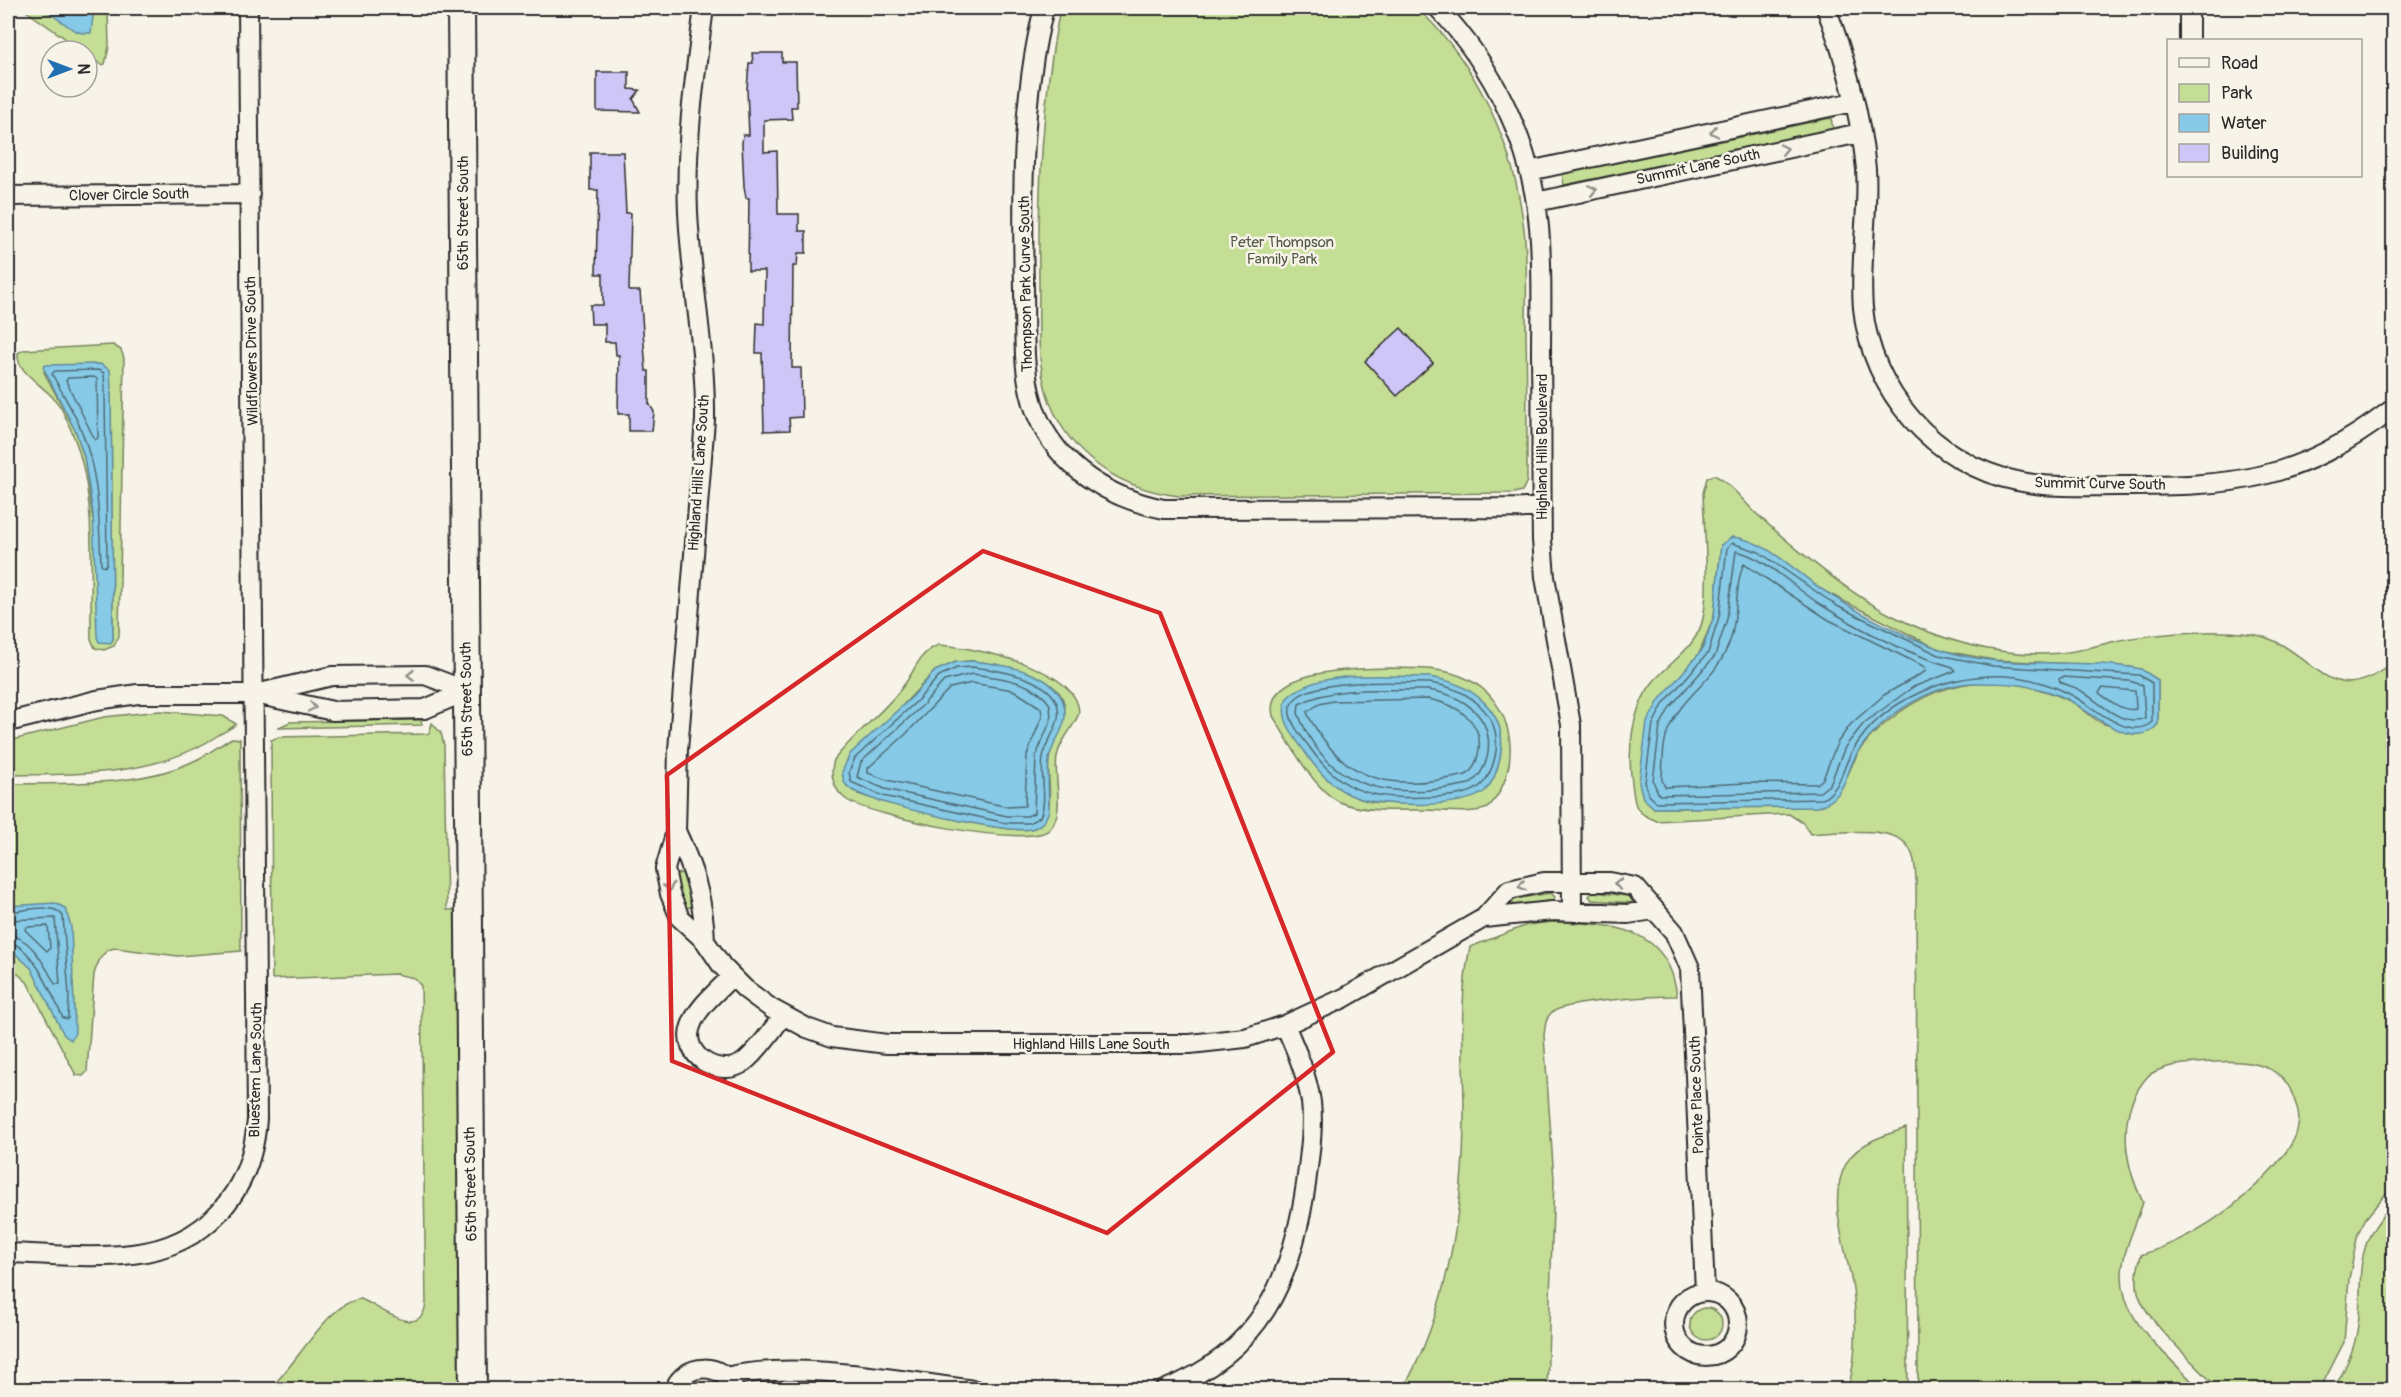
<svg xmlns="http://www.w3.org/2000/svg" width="2401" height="1397" font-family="Pangolin,sans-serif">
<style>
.green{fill:#c4de95;stroke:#788460;stroke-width:1.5;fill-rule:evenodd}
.water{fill:#86cae7;stroke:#628a9c;stroke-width:1.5}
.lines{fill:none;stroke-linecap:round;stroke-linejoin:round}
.shore{stroke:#4f6b76;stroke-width:1.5}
.building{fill:#cfc6f8;stroke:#2b2b2b;stroke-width:1.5}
.street-casing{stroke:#2b2b2b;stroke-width:22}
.secondary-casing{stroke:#2b2b2b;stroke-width:30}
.street{stroke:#f7f3e8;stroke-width:18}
.secondary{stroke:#f7f3e8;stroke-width:26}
.oneway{stroke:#918f8a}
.marked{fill:none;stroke:#d62828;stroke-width:4.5;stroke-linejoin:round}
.labels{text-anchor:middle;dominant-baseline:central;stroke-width:5;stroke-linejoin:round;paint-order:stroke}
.street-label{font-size:15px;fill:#2b2b2b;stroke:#f7f3e8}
.park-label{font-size:15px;fill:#515846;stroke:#f7f3e8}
</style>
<rect width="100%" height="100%" fill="#f7f3e8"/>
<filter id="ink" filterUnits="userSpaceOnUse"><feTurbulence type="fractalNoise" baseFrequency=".0167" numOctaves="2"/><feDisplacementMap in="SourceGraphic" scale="12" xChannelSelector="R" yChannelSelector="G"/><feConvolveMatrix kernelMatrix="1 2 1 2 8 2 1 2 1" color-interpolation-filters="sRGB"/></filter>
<g filter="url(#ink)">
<path class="green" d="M22,8H108L109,47L105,64L102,65L87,55V51H83Z
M1060,8H1417C1478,64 1515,147 1524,229C1528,264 1526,299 1526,334C1527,383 1527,432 1527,481L1522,491L1514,493L1179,496C1127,490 1079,463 1055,414C1035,374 1039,328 1039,284C1038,189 1042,102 1060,8Z
M1831,118L1833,129L1564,185L1562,174Z
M113,345L121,350L124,358L119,636L114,646L104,650L95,648L91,639C90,573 98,490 71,430C67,421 64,412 59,405C49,388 15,373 18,353L23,350ZM44,372L111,388L113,639L111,643L84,457L76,432Z
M1714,475C1731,483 1746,505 1760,517C1795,549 1850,594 1891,615C1944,642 2001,658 2061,653C2085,651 2108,641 2132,638C2169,633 2213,629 2250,634C2312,641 2325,718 2393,663V1185L2366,1218L2358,1233L2349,1279L2344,1342L2320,1389H2218C2197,1364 2145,1322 2138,1292C2135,1279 2138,1267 2141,1255C2194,1238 2236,1209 2273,1168C2283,1156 2296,1142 2298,1126C2301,1114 2295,1102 2291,1091C2279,1062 2243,1060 2215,1062C2194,1063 2168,1063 2149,1075C2116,1110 2123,1162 2143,1202C2137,1223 2126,1243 2123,1264C2114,1319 2167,1352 2199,1389H1918L1916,879C1915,867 1915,854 1906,844C1888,825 1835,833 1810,834L1803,823L1789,814L1657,821C1633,812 1635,806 1632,783C1627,751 1632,708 1653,682C1671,661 1698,646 1703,618C1710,585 1704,528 1703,493L1707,478ZM1721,545L1824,591L1940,650L1994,660L2131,667L2158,681V724C2145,724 2115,728 2104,724C2091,719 2082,706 2070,701C2004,671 1942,676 1887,722C1876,731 1866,740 1859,752C1846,772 1844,800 1817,807L1654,808L1697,659L1714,616Z
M939,645C974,647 1079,668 1079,713C1074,728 1059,741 1057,757C1053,778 1066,811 1050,829C1031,850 871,816 847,800C834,791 829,775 834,760C854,733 884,713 904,685C916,669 919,652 939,645ZM972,661C999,664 1037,670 1057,690C1077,711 1052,737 1049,758C1046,778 1058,816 1036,827C1014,839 886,803 858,794L890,719L935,671L956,662Z
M1391,668C1416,669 1442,667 1465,678C1516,700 1524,769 1488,808C1468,815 1444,810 1423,810C1398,810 1369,812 1345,804C1315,795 1289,741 1273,716C1262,667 1360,669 1391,668ZM1284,703L1414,804C1401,803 1386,804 1372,802C1320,791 1303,746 1284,703Z
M160,711L223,716L236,724C231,729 223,732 217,736C155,777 79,774 8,775V741L104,717Z
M418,720H421L422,725L277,728L290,722Z
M432,723L441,733L444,745L447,910H457L461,1389L268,1390C296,1367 327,1302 361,1299C380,1307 420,1341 426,1304L421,986L414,978L396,974L272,979L271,740L279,737L429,734Z
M232,738L240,739L241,951L178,956L115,948C102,950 98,962 94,974L87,1072L83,1076L76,1075L27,982L8,965V784C66,783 142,787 196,760C208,754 220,745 232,738Z
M685,873L694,906L683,909L675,874Z
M1593,892L1629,896L1633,903L1592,900L1589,896Z
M1551,893L1555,897L1553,900L1516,907L1512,903L1513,899Z
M1552,922C1611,923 1669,926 1677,996C1656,996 1564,1001 1551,1013C1545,1019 1545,1028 1544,1036L1554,1180L1547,1389H1403C1448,1311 1464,1205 1464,1115C1464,1058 1458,1003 1470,947L1527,925Z
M1906,1128L1908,1389H1848C1857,1356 1857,1323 1853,1289C1847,1248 1825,1201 1847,1162C1858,1143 1887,1134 1906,1128Z
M2393,1202V1389H2333C2346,1369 2355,1349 2358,1325C2362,1298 2357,1271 2366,1245C2371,1229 2383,1216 2393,1202Z
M1690 1324a16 16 0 1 1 32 0a16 16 0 1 1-32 0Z"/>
<path class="water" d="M42,8H94L91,33H82L74,30Z
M100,364L110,370L111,388L113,639L111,643L99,642L97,637L93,513L84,457L76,432L43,367L45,365Z
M1732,537C1768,540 1797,574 1826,592C1861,614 1901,635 1940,649C2004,672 2076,656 2141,669L2158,680V724C2137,752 2093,715 2074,703C2063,696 2048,691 2035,688C2016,683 1997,683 1977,683C1933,683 1882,715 1858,752C1844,774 1847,799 1817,807L1654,808L1643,798L1639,783L1647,722L1660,699L1702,650L1714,616L1721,545Z
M972,661C1003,664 1068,673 1065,717C1064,732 1051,744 1049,760C1047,776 1049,794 1049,810C1046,821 1041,826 1031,829C1009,834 879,805 858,793C852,791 847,787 844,782L842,772L850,754L913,696L935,671L956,662Z
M1429,677C1471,683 1510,711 1500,758C1498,768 1493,783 1485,791C1463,809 1380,807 1355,797C1335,789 1319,773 1307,755C1296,739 1277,718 1287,698C1316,668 1390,677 1429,677Z
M55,903L65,908L71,926L75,1033L71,1040L64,1035L31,968L8,947V906Z"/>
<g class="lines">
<path class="shore" d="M98,370L104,373L105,389L107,564L104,567L101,565C99,519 99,475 82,432C74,411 62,393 52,374L55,371Z
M94,377L97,379L98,438L95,440L66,381L68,378Z
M1732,543L1759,552L1837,606L1939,655L1993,666L2139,675L2152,683V722C2131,742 2093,707 2075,697C2056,686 2028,677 2006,676C1948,674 1884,698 1853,750C1842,767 1842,788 1823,799L1656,802L1649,795L1645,782L1653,724L1664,703L1708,653L1719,617L1727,548Z
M1736,551C1763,556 1795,588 1818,603C1859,629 1907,654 1953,667L1955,671L1913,687L1864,723L1845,747L1830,784L1820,792L1659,795L1653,781L1660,726L1670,707L1715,656L1727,619Z
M1744,564L1829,620L1925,667L1926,671L1884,695L1851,724L1837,743L1823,779L1817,784L1748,783L1665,787L1662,780C1663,763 1662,741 1670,726C1685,693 1716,681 1730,641C1738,619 1735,581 1744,564Z
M972,667C999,670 1065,679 1058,718C1056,732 1045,743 1043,757C1040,777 1048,799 1040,817L1029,823H1006L883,796L851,782L849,772L855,758L918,700L939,676L957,668Z
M972,674C997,677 1036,681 1050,705L1051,719L1036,756L1034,813L1027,816H1007L885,789L857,777L861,762L923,705L944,681Z
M2062,677L2129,681L2143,685L2145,718C2120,728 2097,699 2078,689C2072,686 2066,685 2060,682L2059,679Z
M972,683L1013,690L1041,708L1042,716L1027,755L1025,806L1008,807L887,780L868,773V768L905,735L950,688Z
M1429,683C1468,688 1504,714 1495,757C1493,766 1488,779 1481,785C1470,796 1448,796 1433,797C1376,799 1342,796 1308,745C1301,736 1292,725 1290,714C1283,674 1405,683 1429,683Z
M2102,688L2135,691L2136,709C2123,712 2110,701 2099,693Z
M1428,690C1464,695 1496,718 1487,758C1484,769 1479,778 1469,784C1394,800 1328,793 1298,713L1299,704C1338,684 1386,691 1428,690Z
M1428,699C1457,704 1486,722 1478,755C1476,763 1473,771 1466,775C1408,788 1357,789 1321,736C1316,728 1310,721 1307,712L1319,704L1333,701Z
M8,912C22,912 54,901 63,916L69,995L68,1019L63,1018C53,997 34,946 8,942
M8,920L55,918L60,984H55C45,966 31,936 8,935
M48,926L50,948L47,951L25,930L27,927Z"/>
</g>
<path class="building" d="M752,53H782V62H796L797,107H791L792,119L764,120V152L777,151L778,214H799V231H806V253H798L797,266H793L792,368H801L802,417L789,418L790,430L764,431L762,353H756L757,323L764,324L765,271H748L749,198H746L744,186L742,143L743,135H749L747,89L749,63H753Z
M597,72H629V89L640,90L633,99L640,112L597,111Z
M590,152H623L626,213H631L629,291H640L646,371H649V403L654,412L652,431H629V414H618L619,355H616L615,342H605V324H591L590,305H603V274H596L598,190H590Z
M1401,328L1433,363L1397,396L1365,361Z"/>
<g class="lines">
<defs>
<path id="street" d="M704,8C695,76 685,143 688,212C691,281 706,350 705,420L678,750L676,831L665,869L670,894L680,918L705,941L722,966L745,989L772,1009L807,1028L832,1037L887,1044H1190L1245,1038L1285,1025L1344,998L1484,918L1509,890L1544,882H1610L1635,887L1674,932L1690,968L1705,1291
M1044,8C1021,100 1022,195 1024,289C1025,331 1021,376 1037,415C1059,468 1111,499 1164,509L1542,508
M1438,8C1494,67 1532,145 1539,227C1543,269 1541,312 1541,354C1542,416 1541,478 1542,540L1545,577L1571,725L1572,911
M1826,8C1845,56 1861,117 1866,169C1869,215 1859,262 1863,308C1871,391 1934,464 2017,481C2049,488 2084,486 2117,486C2235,486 2296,483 2394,408
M2189,8V40
M1529,171L1853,102
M8,196L250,194
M1536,202L1860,133
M260,693L332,676L425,675L467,691
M8,722L97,700L138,694H255L333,711L425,709L467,691
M676,831C693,867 704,901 705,941
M1484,918L1552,911L1628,914L1654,910
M732,976C719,990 697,1007 691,1026C680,1055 720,1080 744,1062C759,1050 771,1031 783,1016
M8,1253C48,1254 91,1259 132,1254C206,1246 252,1192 257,1119L248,8
M1674 1324a32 32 0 1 1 64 0a32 32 0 1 1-64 0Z
M726,1377C797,1360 902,1381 975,1390
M674,1390C684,1362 724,1361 734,1390
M1164,1390C1261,1352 1292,1280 1306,1184C1309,1158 1314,1129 1311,1102C1307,1075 1296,1050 1285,1025"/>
<path id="secondary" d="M461,8L473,1390"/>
</defs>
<use href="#street" class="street-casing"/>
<use href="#secondary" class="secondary-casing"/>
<use href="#street" class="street"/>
<use href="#secondary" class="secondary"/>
</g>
<defs><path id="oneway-chevron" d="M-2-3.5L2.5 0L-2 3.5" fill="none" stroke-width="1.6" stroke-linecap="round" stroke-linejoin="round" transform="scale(1.5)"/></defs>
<g class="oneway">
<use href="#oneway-chevron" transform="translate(1714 132) rotate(168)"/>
<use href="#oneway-chevron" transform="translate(1784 149) rotate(-12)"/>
<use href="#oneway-chevron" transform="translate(1593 190) rotate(-12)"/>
<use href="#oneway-chevron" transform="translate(411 675) rotate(179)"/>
<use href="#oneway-chevron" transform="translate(312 707) rotate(12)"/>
<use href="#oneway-chevron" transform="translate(1618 884) rotate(-170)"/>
<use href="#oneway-chevron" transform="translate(1522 886) rotate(165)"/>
<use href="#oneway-chevron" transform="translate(669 887) rotate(76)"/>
</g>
</g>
<path class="marked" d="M983,551L1160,613L1333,1052L1107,1233L672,1061L667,775Z"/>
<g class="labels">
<g class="street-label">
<text transform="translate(1698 167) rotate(-12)">Summit Lane South</text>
<text transform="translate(129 195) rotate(-1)">Clover Circle South</text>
<text transform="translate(463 213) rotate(-90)">65th Street South</text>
<text transform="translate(1026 284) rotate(-91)">Thompson Park Curve South</text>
<text transform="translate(252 351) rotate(-91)">Wildflowers Drive South</text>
<text transform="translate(1542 447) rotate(-90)">Highland Hills Boulevard</text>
<text transform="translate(699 473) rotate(-86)">Highland Hills Lane South</text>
<text transform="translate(2100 484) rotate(1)">Summit Curve South</text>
<text transform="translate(467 699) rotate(-91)">65th Street South</text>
<text x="1091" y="1044">Highland Hills Lane South</text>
<text transform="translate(256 1070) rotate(-89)">Bluestem Lane South</text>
<text transform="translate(1697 1095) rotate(-92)">Pointe Place South</text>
<text transform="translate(471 1184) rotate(-91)">65th Street South</text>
</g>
<g class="park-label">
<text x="1282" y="242">Peter Thompson<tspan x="1282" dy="17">Family Park</tspan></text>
</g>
</g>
<rect width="2401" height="1397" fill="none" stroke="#f7f3e8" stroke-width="30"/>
<rect x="15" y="15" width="2371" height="1367" fill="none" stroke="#2b2b2b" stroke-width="2" filter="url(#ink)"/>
<rect x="2167" y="39" width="195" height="138" fill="#f7f3e8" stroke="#a5a39c" stroke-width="1.5"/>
<rect x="2179" y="58" width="30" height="9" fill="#f7f3e8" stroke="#a5a39c" stroke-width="1.5"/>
<text x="2221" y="69" font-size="18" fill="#2b2b2b">Road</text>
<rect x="2179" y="84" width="30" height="18" fill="#c4de95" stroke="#a5a39c" stroke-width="1.5"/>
<text x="2221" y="99" font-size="18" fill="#2b2b2b">Park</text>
<rect x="2179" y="114" width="30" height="18" fill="#86cae7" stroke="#a5a39c" stroke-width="1.5"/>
<text x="2221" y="129" font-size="18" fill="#2b2b2b">Water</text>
<rect x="2179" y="144" width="30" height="18" fill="#cfc6f8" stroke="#a5a39c" stroke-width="1.5"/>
<text x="2221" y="159" font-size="18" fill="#2b2b2b">Building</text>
<g transform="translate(69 69) rotate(90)"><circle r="28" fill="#f7f3e8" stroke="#a5a39c" stroke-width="1.5"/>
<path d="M0-4.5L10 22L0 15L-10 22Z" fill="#1f6fb2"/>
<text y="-9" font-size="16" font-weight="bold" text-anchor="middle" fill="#2b2b2b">N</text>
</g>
</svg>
